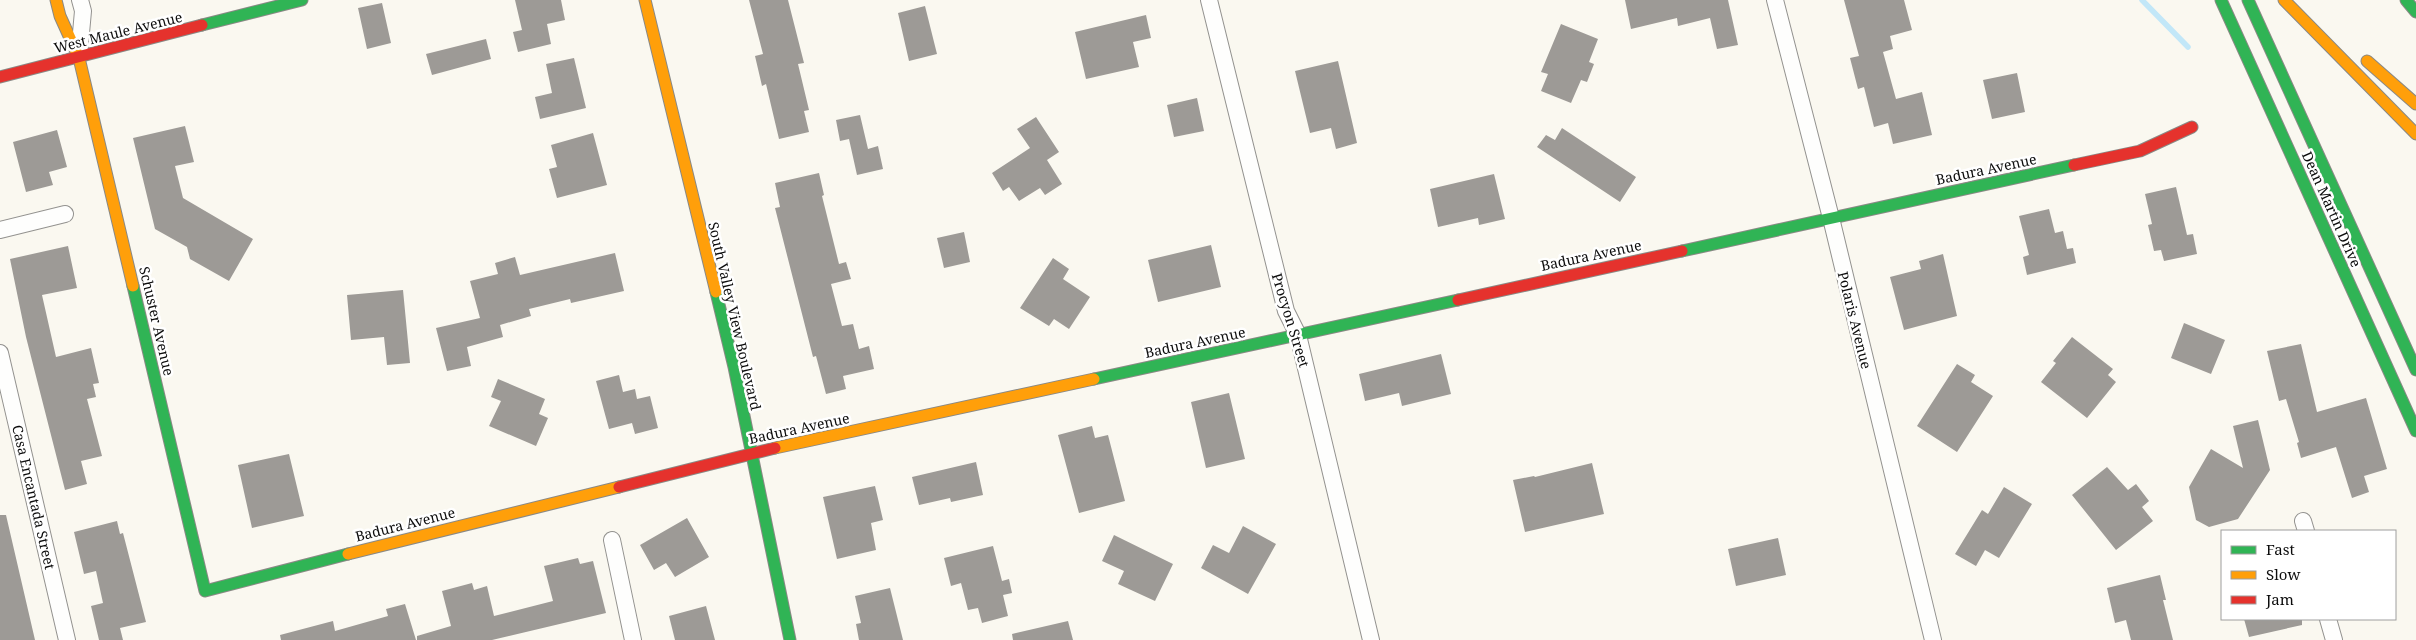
<svg xmlns="http://www.w3.org/2000/svg" width="2416" height="640" font-family="'Noto Serif',serif">
<style>
.lines{fill:none;stroke-linecap:round;stroke-linejoin:round}
.stream{stroke:#c2e7f8;stroke-width:5.5}
.building{fill:#9d9a96}
.street-casing{stroke:#93928f;stroke-width:18}
.fast-casing{stroke:#8a8985;stroke-width:13}
.slow-casing{stroke:#8a8985;stroke-width:13}
.jam-casing{stroke:#8a8985;stroke-width:13}
.street{stroke:#fefefd;stroke-width:16}
.fast{stroke:#30b455;stroke-width:11}
.slow{stroke:#ff9f0a;stroke-width:11}
.jam{stroke:#e5322d;stroke-width:11}
.labels{text-anchor:middle;dominant-baseline:central;stroke-width:5;stroke-linejoin:round;paint-order:stroke}
.street-label{font-size:14px;fill:#0c0c0c;stroke:#fff}
</style>
<rect width="100%" height="100%" fill="#faf8f0"/>
<g class="lines">
<path class="stream" d="M2142,0L2188,47"/>
</g>
<path class="building" d="M515,0H561L565,20L547,24L551,44L518,52L513,32L522,30Z
M749,0H788L804,63L798,64L809,110L804,111L809,132L779,139L766,84L762,86L755,56L763,54Z
M1625,0H1728L1738,45L1717,49L1710,18L1678,26L1677,18L1631,29Z
M1844,0H1904L1912,30L1890,36L1893,49L1883,52L1896,99L1922,92L1932,135L1893,144L1888,123L1874,127L1864,87L1858,89L1850,58L1859,56Z
M382,3L391,43L367,49L358,8Z
M925,6L937,54L909,61L898,13Z
M1146,15L1151,38L1133,42L1139,67L1086,79L1075,32Z
M1561,24L1598,39L1589,62L1594,64L1587,82L1581,80L1571,103L1541,91L1548,74L1541,72Z
M486,39L491,59L432,75L426,54Z
M574,58L586,108L540,119L535,97L552,93L546,64Z
M1338,61L1357,143L1336,149L1331,128L1310,133L1295,71Z
M2017,73L2025,112L1992,119L1983,80Z
M1197,98L1204,131L1174,137L1167,105Z
M860,115L868,149L878,146L883,169L857,175L849,139L840,141L836,120Z
M1036,117L1059,152L1047,160L1062,184L1045,195L1040,188L1019,201L1009,187L1003,191L992,173L1030,148L1017,129Z
M185,126L194,162L175,166L183,198L253,239L229,281L190,259L187,247L155,229L133,138Z
M1562,128L1636,177L1620,202L1537,147L1546,135L1555,140Z
M57,130L67,167L49,172L53,185L26,192L13,142Z
M593,133L607,185L557,198L549,169L557,167L551,145Z
M819,173L824,195L822,196L839,264L846,262L851,279L831,284L842,326L853,324L859,349L869,346L874,369L843,376L846,389L826,394L816,356L813,357L775,208L780,207L775,183Z
M1494,174L1505,219L1479,225L1478,218L1438,227L1430,189Z
M2176,187L2187,235L2193,234L2197,254L2164,261L2161,250L2154,251L2148,225L2152,224L2145,194Z
M2049,209L2055,233L2063,231L2067,249L2073,248L2076,263L2027,275L2023,257L2029,255L2019,216Z
M964,232L970,262L944,268L937,238Z
M1211,245L1221,287L1158,302L1148,260Z
M68,246L77,288L42,295L56,357L91,348L99,383L93,384L96,397L87,399L102,456L81,461L87,484L65,490L26,337L10,259Z
M615,253L624,291L571,303L570,299L529,309L531,316L500,325L503,337L467,347L471,366L447,371L436,328L480,318L470,281L498,274L495,263L515,257L520,275Z
M1943,254L1957,316L1904,330L1890,277L1921,269L1919,261Z
M1053,258L1069,269L1063,279L1090,297L1069,329L1054,319L1049,326L1020,308Z
M403,290L410,363L387,365L384,337L351,340L347,295Z
M2184,323L2225,340L2211,374L2171,358Z
M2072,337L2113,369L2108,375L2116,382L2087,418L2041,382L2056,363L2053,361Z
M2301,344L2317,412L2366,398L2387,469L2364,476L2369,492L2352,498L2336,447L2301,458L2297,443L2299,442L2286,399L2279,401L2267,351Z
M1441,354L1451,394L1402,406L1399,393L1365,401L1359,374Z
M1957,364L1975,375L1971,382L1993,396L1957,452L1917,426Z
M619,375L623,392L635,389L637,399L650,396L658,428L635,434L632,423L609,429L596,381Z
M498,379L545,399L539,414L548,418L536,446L489,426L501,401L491,397Z
M1229,393L1245,459L1206,468L1191,402Z
M2258,420L2270,470L2238,519L2209,527L2196,520L2189,487L2211,449L2243,468L2233,426Z
M1092,426L1095,438L1108,435L1125,501L1079,513L1058,435Z
M289,454L304,516L252,528L238,465Z
M976,462L983,495L951,502L950,498L919,505L912,477Z
M1592,463L1604,514L1525,532L1513,480L1534,476L1535,477Z
M2107,467L2128,490L2136,484L2149,501L2142,507L2153,521L2116,550L2072,495Z
M875,486L883,520L871,523L876,550L837,559L823,497Z
M2004,487L2032,504L1999,558L1985,550L1976,566L1955,554L1982,510L1988,514Z
M0,515H6L35,640H0Z
M687,518L709,557L675,577L666,563L654,570L640,545Z
M117,521L120,534L123,533L146,622L120,628L123,640H99L91,606L103,603L96,571L84,574L74,532Z
M1243,526L1276,544L1248,594L1201,568L1213,545L1229,553Z
M1114,535L1173,564L1155,601L1118,584L1124,571L1102,561Z
M1778,538L1786,575L1736,586L1728,549Z
M993,546L1002,581L1009,579L1012,593L1003,595L1008,616L982,623L978,608L968,610L961,583L951,586L944,558Z
M578,558L580,564L593,561L606,613L492,640H417V636L451,626L442,591L472,583L474,590L487,586L494,616L553,601L544,566Z
M2160,575L2166,600H2163L2173,640H2131L2126,620L2115,623L2107,588Z
M890,588L903,640H859L856,624L861,623L855,596Z
M405,604L416,640H281L280,635L333,621L335,631L388,616L386,609Z
M706,606L715,640H675L669,616Z
M2244,619H2302V625L2249,637Z
M1068,621L1073,640H1013L1012,634Z"/>
<g class="lines">
<defs>
<path id="street" d="M1209,0L1286,311L1298,335L1371,640
M1775,0L1831,218L1933,640
M79,55L83,11L80,0
M0,230L65,214
M0,353L67,640
M2303,521L2306,531
M612,540L633,640
M2328,619L2334,640"/>
<path id="fast" d="M2221,0L2416,431
M2248,0L2416,370
M2406,0L2416,12
M202,25L302,0
M1682,251L2074,165
M133,286L205,591L348,554
M716,292L734,367L790,640
M1094,379L1458,300"/>
<path id="slow" d="M56,0L60,16L79,58L133,286
M645,0L716,292
M2284,0L2416,134
M2367,61L2416,104
M775,448L1094,379
M348,554L619,487"/>
<path id="jam" d="M0,77L202,25
M2074,165L2140,151L2192,127
M1458,300L1682,251
M619,487L775,448"/>
</defs>
<use href="#street" class="street-casing"/>
<use href="#fast" class="fast-casing"/>
<use href="#slow" class="slow-casing"/>
<use href="#jam" class="jam-casing"/>
<use href="#street" class="street"/>
<use href="#fast" class="fast"/>
<use href="#slow" class="slow"/>
<use href="#jam" class="jam"/>
</g>
<g class="labels">
<g class="street-label">
<text transform="translate(118 32) rotate(-14)">West Maule Avenue</text>
<text transform="translate(1986 169) rotate(-12)">Badura Avenue</text>
<text transform="translate(2332 209) rotate(66)">Dean Martin Drive</text>
<text transform="translate(1591 255) rotate(-12)">Badura Avenue</text>
<text transform="translate(735 316) rotate(77)">South Valley View Boulevard</text>
<text transform="translate(1291 320) rotate(73)">Procyon Street</text>
<text transform="translate(1855 320) rotate(76)">Polaris Avenue</text>
<text transform="translate(157 321) rotate(77)">Schuster Avenue</text>
<text transform="translate(1195 342) rotate(-12)">Badura Avenue</text>
<text transform="translate(799 428) rotate(-12)">Badura Avenue</text>
<text transform="translate(34 497) rotate(77)">Casa Encantada Street</text>
<text transform="translate(405 524) rotate(-14)">Badura Avenue</text>
</g>
</g>
<rect x="2221" y="530" width="175" height="90" fill="#ffffff" stroke="#9e9e9e"/>
<rect x="2231" y="546" width="25" height="8" fill="#30b455" stroke="#9e9e9e"/>
<text x="2266" y="555" font-size="15" fill="#0c0c0c">Fast</text>
<rect x="2231" y="571" width="25" height="8" fill="#ff9f0a" stroke="#9e9e9e"/>
<text x="2266" y="580" font-size="15" fill="#0c0c0c">Slow</text>
<rect x="2231" y="596" width="25" height="8" fill="#e5322d" stroke="#9e9e9e"/>
<text x="2266" y="605" font-size="15" fill="#0c0c0c">Jam</text>
</svg>
